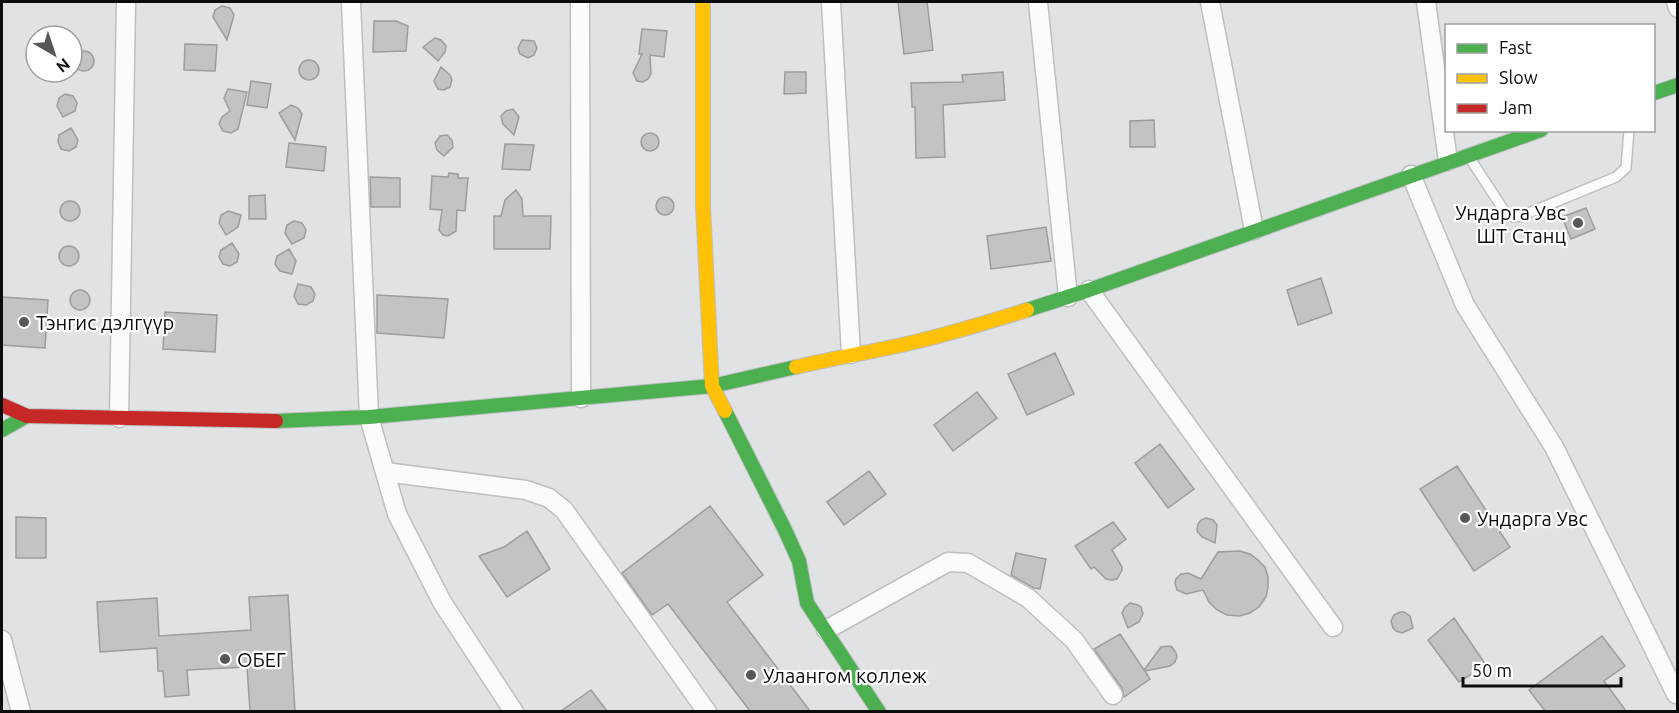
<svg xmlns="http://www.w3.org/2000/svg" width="1679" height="713" font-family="Ubuntu,sans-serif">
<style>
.building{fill:#c1c3c4;stroke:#9b9d9f;stroke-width:1.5}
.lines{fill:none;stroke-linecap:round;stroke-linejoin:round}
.lane-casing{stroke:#bebfc1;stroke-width:12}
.street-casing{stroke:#bebfc1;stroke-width:21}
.fast-casing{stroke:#bebfc1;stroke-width:16}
.slow-casing{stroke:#bebfc1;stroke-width:16}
.jam-casing{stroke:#bebfc1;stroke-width:16}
.lane{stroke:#fafbfb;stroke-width:9}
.street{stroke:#fafbfb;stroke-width:18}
.fast{stroke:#4caf50;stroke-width:14}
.slow{stroke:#ffc107;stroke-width:14}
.jam{stroke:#c62828;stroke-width:14}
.poi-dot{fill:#555758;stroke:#fff;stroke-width:2}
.labels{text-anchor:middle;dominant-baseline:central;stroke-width:4.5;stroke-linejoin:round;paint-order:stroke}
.poi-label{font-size:20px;fill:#0a0c0d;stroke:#fff;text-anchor:start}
</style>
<rect width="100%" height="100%" fill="#e0e2e4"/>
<path class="building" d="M898,2H927L933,50L904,54Z
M222,6L230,8L234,15L227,40L213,17L215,10Z
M374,21H396L408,26L406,51L373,52Z
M642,29L667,31L664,57L650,55L651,74L648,79L643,82L637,81L633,73L642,54H639Z
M435,38L441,40L446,46L445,52L438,61L423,47Z
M522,40L534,41L537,48L534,55L528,58L520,54L518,48Z
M185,44L217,45L215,71L184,70Z
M74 61a10 10 0 1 1 20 0a10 10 0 1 1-20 0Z
M299 70a10 10 0 1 1 20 0a10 10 0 1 1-20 0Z
M441,67L450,75L452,80L450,87L444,90L438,89L434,81Z
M785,72H806V93L784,94Z
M1003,72L1005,100L943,105L945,157L916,158L915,107H912L911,83L963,82L962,75Z
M251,81L271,84L267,108L247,105Z
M228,89L247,92L238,129L231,133L223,131L219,124L222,117L230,111L224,98Z
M65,94L73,96L77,103L75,111L63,117L57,106L59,98Z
M291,105L298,108L302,114L295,140L279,113Z
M513,109L519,117L514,135L503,124L501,116L506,111Z
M1154,120L1155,147H1130V121Z
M71,128L78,140L76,147L69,151L61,149L58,142L59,135Z
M641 142a9 9 0 1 1 18 0a9 9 0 1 1-18 0Z
M447,135L452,140L453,147L444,156L437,150L435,143L440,136Z
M289,143L326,147L324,171L286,167Z
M505,144L534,145L530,170L502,169Z
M449,173L458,174V178H468L465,211L457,210L456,231L448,236L443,235L439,230L442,210L430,209L432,176L448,177Z
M370,177L400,178V207H371Z
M516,190L522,199L523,216H551L550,249H494V216H501L505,200Z
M265,195L266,219H249V196Z
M656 206a9 9 0 1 1 18 0a9 9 0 1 1-18 0Z
M60 211a10 10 0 1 1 20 0a10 10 0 1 1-20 0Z
M1586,208L1595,229L1571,239L1562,217Z
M228,211L241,215L238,227L226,235L219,223L221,215Z
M294,221L302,223L306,230L304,238L292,244L285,233L287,225Z
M1046,227L1051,261L991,269L987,236Z
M232,243L239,254L237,262L230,266L223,264L219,257L221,250Z
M59 256a10 10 0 1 1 20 0a10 10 0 1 1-20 0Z
M289,249L296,261L292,274L280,271L275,264L277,256Z
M1321,278L1332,313L1298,325L1287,290Z
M298,284L311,287L315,294L313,301L306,305L298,304L294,296Z
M70 300a10 10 0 1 1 20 0a10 10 0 1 1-20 0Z
M377,295L448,299L444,338L377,333Z
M2,297L48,300L45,348L2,345Z
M165,312L217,315L215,352L163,349Z
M1055,353L1074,394L1027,415L1008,374Z
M977,392L997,418L953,451L934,425Z
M1160,444L1194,489L1168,508L1135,463Z
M1457,466L1510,547L1474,571L1420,489Z
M869,471L886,494L844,525L827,502Z
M710,506L763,575L727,602L810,711H750L668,604L652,615L622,573Z
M16,517L46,518V558H16Z
M1206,518L1213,520L1217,525L1215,543L1202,537L1197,531L1198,524L1201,520Z
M1113,522L1126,539L1112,550L1122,567V570L1117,579L1112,580L1106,579L1094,567L1091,569L1075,546Z
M527,531L550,569L507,597L479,556L504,547Z
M1240,551L1250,554L1258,560L1265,567L1268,577V587L1266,597L1259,607L1250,613L1239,616L1227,615L1217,610L1209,602L1203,590L1186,594L1177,590L1175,583L1176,579L1181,574L1188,573L1201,579L1218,552Z
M1016,553L1046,559L1040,589L1034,588L1011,575Z
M288,595L295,711H250L247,667L187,670L189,695L165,697L163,671H158L157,648L100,652L97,602L157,598L159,636L251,630L249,597Z
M1130,603L1138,605L1141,607L1143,614L1139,622L1128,628L1122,613L1125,607Z
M1400,612H1404L1410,616L1413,628L1402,633L1396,631L1393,628L1391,621L1394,615Z
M1454,618L1486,665L1459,682L1428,640Z
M1120,634L1144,670L1161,647L1169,646L1172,647L1176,653L1177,657L1175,662L1170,666L1145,671L1150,679L1124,697L1122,688L1094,649Z
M1602,636L1625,666L1604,681L1626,711H1545L1529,690Z
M591,690L607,711H561Z"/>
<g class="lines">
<defs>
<path id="lane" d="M1469,157L1507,215L1514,217L1521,216L1616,177L1626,168L1629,130"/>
<path id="street" d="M351,2L369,417L397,514L442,602L514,712
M580,2L581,398
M831,2L851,354
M1038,2L1068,297
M1210,2L1254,230
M1426,2L1448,161
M1676,2L1678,8
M1411,175L1465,305L1554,447L1676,694
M1089,290L1333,627
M119,418L126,2
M385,472L526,490L549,498L564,510L707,712
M826,630L948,562L968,563L1028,598L1074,640L1113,695
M2,640L21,712"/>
<path id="fast" d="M1654,93L1678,85
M1027,310L1089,290L1541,130
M725,411L785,530L799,561L807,603L879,712
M276,421L369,417L712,386L796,367
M2,430L27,416"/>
<path id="slow" d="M703,2V205L712,386L725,411
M796,367C834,358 872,352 910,343C950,334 988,322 1027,310"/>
<path id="jam" d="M2,405L27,416L276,421"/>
</defs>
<use href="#lane" class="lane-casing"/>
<use href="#street" class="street-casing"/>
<use href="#fast" class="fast-casing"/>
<use href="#slow" class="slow-casing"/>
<use href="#jam" class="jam-casing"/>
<use href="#lane" class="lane"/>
<use href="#street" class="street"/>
<use href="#fast" class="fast"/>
<use href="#slow" class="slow"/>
<use href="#jam" class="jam"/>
</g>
<g class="poi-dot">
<circle cx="1578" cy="223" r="6"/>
<circle cx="24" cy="322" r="6"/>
<circle cx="1465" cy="518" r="6"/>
<circle cx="225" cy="659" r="6"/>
<circle cx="751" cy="675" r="6"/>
</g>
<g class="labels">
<g class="poi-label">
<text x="1566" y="212" text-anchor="end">Ундарга Увс<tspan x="1566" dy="23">ШТ Станц</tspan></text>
<text x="36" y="322">Тэнгис дэлгүүр</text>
<text x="1477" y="518">Ундарга Увс</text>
<text x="237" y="659">ОБЕГ</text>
<text x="763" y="675">Улаангом коллеж</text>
</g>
</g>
<rect width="1679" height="713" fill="none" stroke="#0a0c0d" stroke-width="6"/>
<rect x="1445" y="24" width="210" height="108" fill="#ffffff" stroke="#9d9e9e" stroke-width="1.5"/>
<rect x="1457" y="44" width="30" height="9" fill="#4caf50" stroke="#9d9e9e" stroke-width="1.5"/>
<text x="1499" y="54" font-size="18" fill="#0a0c0d">Fast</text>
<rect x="1457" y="74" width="30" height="9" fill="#ffc107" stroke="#9d9e9e" stroke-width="1.5"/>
<text x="1499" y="84" font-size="18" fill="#0a0c0d">Slow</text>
<rect x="1457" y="104" width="30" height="9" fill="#c62828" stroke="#9d9e9e" stroke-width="1.5"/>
<text x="1499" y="114" font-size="18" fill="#0a0c0d">Jam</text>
<g transform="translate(54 54) rotate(141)"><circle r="28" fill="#ffffff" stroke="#9d9e9e" stroke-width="1.5"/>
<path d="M0-4.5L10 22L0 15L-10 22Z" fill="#555758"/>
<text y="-9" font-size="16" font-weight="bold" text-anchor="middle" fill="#0a0c0d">N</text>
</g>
<path d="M1463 677v9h158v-9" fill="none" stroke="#0a0c0d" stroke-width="3"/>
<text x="1472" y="677" font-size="18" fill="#0a0c0d" stroke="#ffffff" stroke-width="4.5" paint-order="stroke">50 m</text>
</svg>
